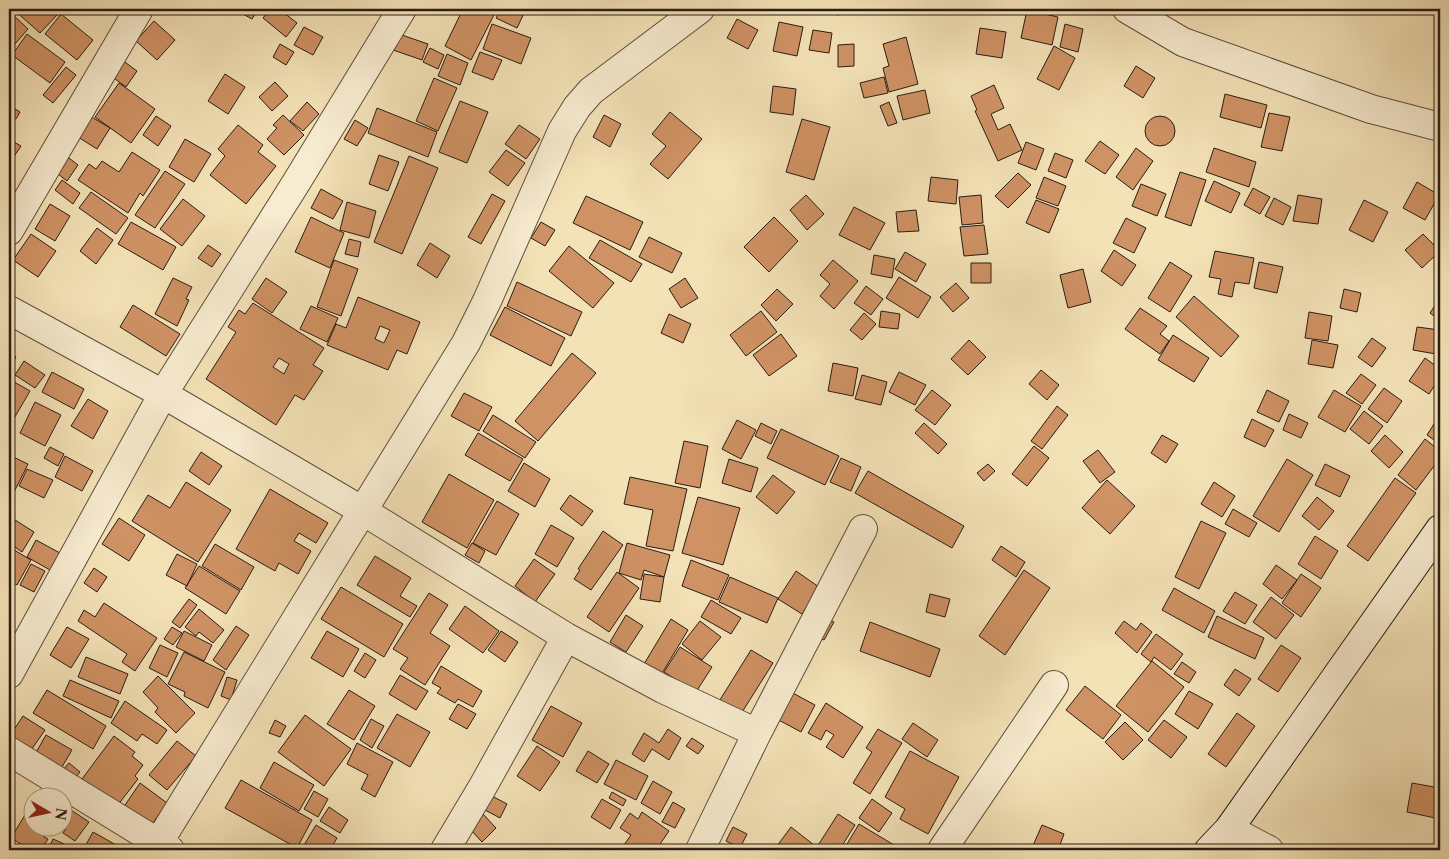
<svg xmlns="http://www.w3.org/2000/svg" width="1449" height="859" font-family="'Libre Caslon Text',serif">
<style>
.building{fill:#cf9264;stroke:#291c15;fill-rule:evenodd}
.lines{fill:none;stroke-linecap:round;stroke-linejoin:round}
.street-casing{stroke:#5c4e3e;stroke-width:30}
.secondary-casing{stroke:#291c15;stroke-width:30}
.street{stroke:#f8ecd0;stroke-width:28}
.secondary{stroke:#f8ecd0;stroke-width:28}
</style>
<rect width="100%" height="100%" fill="#f4e2b7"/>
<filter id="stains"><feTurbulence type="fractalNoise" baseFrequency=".004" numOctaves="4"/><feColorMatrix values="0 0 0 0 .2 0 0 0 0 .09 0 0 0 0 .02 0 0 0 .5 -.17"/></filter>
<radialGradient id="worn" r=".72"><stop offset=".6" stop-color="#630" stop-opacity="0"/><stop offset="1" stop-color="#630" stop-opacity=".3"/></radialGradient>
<path class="building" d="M13,9H53L58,14L40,33Z
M234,9H258L252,19Z
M270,9H279L297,23L286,37L263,18Z
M463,9H497L471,60L445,46Z
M501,9H526L517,28L496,18Z
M836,9H868L837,15Z
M1027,10L1058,17L1052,45L1021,38Z
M9,11L28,29L9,51Z
M61,14L93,40L77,60L45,34Z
M737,19L758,30L748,49L727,38Z
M154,21L175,40L157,60L136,41Z
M779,22L803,27L797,56L773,51Z
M492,24L531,38L521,64L483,49Z
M1065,24L1083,29L1078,52L1060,47Z
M304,27L323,37L313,55L294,45Z
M980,28L1006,32L1002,58L976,54Z
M813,30L832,33L829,53L809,50Z
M27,34L65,62L50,83L12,55Z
M399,34L428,44L422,60L393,50Z
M906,37L918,84L889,92L883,68L889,66L883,44Z
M280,44L294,52L286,65L273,57Z
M854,44V66L838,67V45Z
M1054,46L1075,58L1059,90L1037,79Z
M430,48L444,55L438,69L423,62Z
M480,52L502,60L493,80L472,72Z
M447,54L468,63L460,85L438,76Z
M122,60L137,71L126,87L111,76Z
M1136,66L1155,78L1143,98L1124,86Z
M66,67L76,75L53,103L43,95Z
M225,74L245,87L228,114L208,101Z
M884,77L888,93L864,98L860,83Z
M434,78L457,88L438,131L416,121Z
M275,82L288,96L272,111L259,97Z
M119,83L155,109L131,143L95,117Z
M994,85L1004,108L991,114L998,130L1010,124L1022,150L998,161L975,111L977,110L971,96Z
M773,86L796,89L793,115L770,112Z
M925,90L930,113L903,120L897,96Z
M1225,94L1267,105L1261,128L1220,117Z
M460,101L488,112L467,163L439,152Z
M307,102L319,114L303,131L290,121Z
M889,102L897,123L888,126L880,106Z
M9,105L20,112L16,119L9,115Z
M377,108L437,132L428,157L368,133Z
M670,112L702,139L668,179L650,164L666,146L652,134Z
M1269,113L1290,117L1282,151L1261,147Z
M283,115L304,135L284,155L267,139L277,128L273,125Z
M604,115L621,124L610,147L593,137Z
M90,116L110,128L97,149L78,137Z
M156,116L171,126L158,146L143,135Z
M1145 131a15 15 0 1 1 30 0a15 15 0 1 1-30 0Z
M802,119L830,127L814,180L786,172Z
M355,120L368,128L357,146L344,139Z
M238,125L263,145L258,152L276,166L246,204L210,175L225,156L218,149Z
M519,125L540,139L526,159L505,144Z
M9,139L21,146L15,155L9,151Z
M185,139L211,154L194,182L169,167Z
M1100,141L1119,155L1105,174L1085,161Z
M1026,142L1044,149L1036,170L1018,163Z
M1136,148L1153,161L1133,190L1116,177Z
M1214,148L1256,162L1249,187L1206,172Z
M506,150L525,163L508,186L489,172Z
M132,152L160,170L143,196L140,193L128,213L78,180L89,164L96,169L102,161L119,172Z
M1055,153L1073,160L1066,178L1048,171Z
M65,155L78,165L67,181L53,170Z
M379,155L399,162L388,191L369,184Z
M409,156L438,168L402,254L374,242Z
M165,171L185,184L155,228L135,215Z
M1180,172L1206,180L1191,226L1165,217Z
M1018,173L1031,185L1008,208L995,196Z
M931,177L958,180L956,204L928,201Z
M1044,177L1066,186L1058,206L1036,198Z
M62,180L80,193L73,204L55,190Z
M1214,181L1240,193L1231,213L1205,201Z
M1417,182L1439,195L1425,220L1403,208Z
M1141,184L1166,194L1157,216L1132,206Z
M1253,188L1270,197L1260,214L1244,205Z
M321,189L343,201L333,219L311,208Z
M91,192L128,218L116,234L79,208Z
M492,194L505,201L481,244L468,237Z
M806,195L824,214L807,230L790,210Z
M981,195L983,223L962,225L959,197Z
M1298,195L1322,199L1318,224L1293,221Z
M586,196L643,222L630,250L573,223Z
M1274,198L1291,207L1283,225L1265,216Z
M183,199L205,216L182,246L160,229Z
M1036,200L1059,209L1049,233L1026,223Z
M1364,200L1388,212L1373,242L1349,230Z
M347,202L376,211L369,238L340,230Z
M50,204L70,216L55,241L35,229Z
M854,207L885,223L870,250L839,235Z
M916,210L919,231L898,232L896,212Z
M311,217L344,233L330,268L295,252Z
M774,217L798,241L769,272L744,247Z
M1126,218L1146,228L1134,253L1113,243Z
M131,222L176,247L163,270L118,244Z
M541,222L555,230L545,246L531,238Z
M984,225L988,254L964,256L960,227Z
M97,228L113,240L96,264L80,251Z
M31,234L56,251L38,277L13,260Z
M1423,234L1440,251L1422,268L1405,250Z
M649,237L682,253L672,273L639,257Z
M349,239L361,242L358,257L345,254Z
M600,240L642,264L631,282L589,258Z
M430,243L450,256L437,278L417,265Z
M208,245L221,254L212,267L198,258Z
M569,246L614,283L593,308L549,271Z
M1114,250L1136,265L1122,286L1101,271Z
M1215,251L1254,258L1249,284L1235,282L1232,297L1218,294L1221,279L1209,277Z
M905,252L926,264L916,282L895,269Z
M874,255L895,259L892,278L871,274Z
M334,260L358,269L341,316L317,307Z
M833,260L858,281L834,309L820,296L830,284L820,275Z
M1170,262L1192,276L1170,312L1148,298Z
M1259,262L1283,267L1277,293L1254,288Z
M971,263H991V283H971Z
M1083,269L1091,302L1068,308L1060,275Z
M899,277L931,297L918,318L886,298Z
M173,278L192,287L186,299L189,300L177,326L155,314Z
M266,278L287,292L272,313L252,299Z
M685,278L698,298L681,308L669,289Z
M517,282L582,312L571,336L507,306Z
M956,283L969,298L953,312L940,297Z
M866,286L883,299L871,315L854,303Z
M777,289L793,304L776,321L761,305Z
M1344,289L1361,293L1357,312L1340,308Z
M1194,296L1239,336L1221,357L1176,317Z
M358,297L420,322L407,354L397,350L388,370L327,345L336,324L346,328ZM380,326L390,330L384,343L375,339Z
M1440,298V320L1430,313Z
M253,303L324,348L313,365L323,371L304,400L295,395L276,425L206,379L236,332L228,327L239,310L245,314ZM279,358L289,364L284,374L273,367Z
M133,305L180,334L166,356L120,327Z
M311,306L338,318L327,342L300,329Z
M505,307L565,338L551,366L490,335Z
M1140,308L1167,326L1160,334L1169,341L1160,354L1125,329Z
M761,311L777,332L746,356L730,335Z
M881,311L900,314L898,329L879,327Z
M1309,312L1332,316L1328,341L1305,338Z
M864,313L876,324L862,340L850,330Z
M669,314L691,324L683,343L661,333Z
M1417,327L1440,330L1436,354L1413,350Z
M781,334L797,356L769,376L753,355Z
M1173,335L1209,358L1194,382L1158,360Z
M1372,338L1386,348L1372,367L1358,357Z
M969,340L986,357L968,375L951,359Z
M1312,340L1338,345L1333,368L1308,364Z
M9,353L16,357L9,369Z
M572,353L596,373L538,441L515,421Z
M1425,358L1440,369V377L1429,394L1409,381Z
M24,361L45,375L35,388L15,375Z
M833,363L858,368L853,396L828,391Z
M1041,370L1059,385L1047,400L1029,384Z
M52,372L84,389L74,409L42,392Z
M899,372L926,385L915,405L889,392Z
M1361,374L1376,385L1362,404L1346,393Z
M862,375L887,382L881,405L855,399Z
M9,379L30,391L9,427Z
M1384,388L1402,401L1387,423L1368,409Z
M932,390L951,405L935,425L915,410Z
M1267,390L1289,401L1279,422L1257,412Z
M1334,390L1361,406L1345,432L1318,417Z
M464,393L492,407L479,431L451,416Z
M88,399L108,411L93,439L71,426Z
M35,402L61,415L45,446L20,433Z
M1057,406L1068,415L1042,449L1031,441Z
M1364,411L1383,426L1369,444L1350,429Z
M1289,414L1308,423L1301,438L1283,430Z
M493,415L536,442L525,458L483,431Z
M1252,419L1274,430L1265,447L1244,437Z
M737,420L756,430L741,459L722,449Z
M761,423L777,431L771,444L755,436Z
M924,423L947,444L938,454L915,433Z
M1434,424L1440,427V444L1427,435Z
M781,429L839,456L825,485L767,458Z
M478,433L523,459L510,481L465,455Z
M1162,435L1178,444L1166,463L1151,453Z
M1385,435L1403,452L1389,468L1371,451Z
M1425,439L1440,451V458L1416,490L1398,475Z
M684,441L708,446L700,488L675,483Z
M1034,446L1049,458L1027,486L1012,474Z
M50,447L64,454L58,466L44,458Z
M1098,450L1115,472L1100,483L1083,461Z
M201,452L222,466L209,485L189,471Z
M9,455L28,464L9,502Z
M65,456L93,471L82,491L55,477Z
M841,458L861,467L851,491L830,482Z
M729,459L758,468L751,492L722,483Z
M1287,459L1313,475L1279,532L1253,516Z
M524,463L550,479L535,507L508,491Z
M988,464L995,471L984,481L977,473Z
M1325,464L1350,476L1340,497L1315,485Z
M27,469L53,480L44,498L19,486Z
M868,471L964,526L952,548L855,493Z
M449,474L494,500L467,548L422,522Z
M773,475L795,492L777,514L756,497Z
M630,477L687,489L673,551L646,546L653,510L624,504Z
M1395,478L1416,493L1368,561L1347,546Z
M1107,480L1135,506L1110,534L1082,508Z
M186,482L231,510L198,562L132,521L148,495L170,508Z
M1214,482L1235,496L1222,517L1201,504Z
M270,489L328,523L316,543L299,533L294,541L311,551L298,574L279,563L275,571L236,549Z
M570,495L593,511L582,526L560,509Z
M698,497L740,508L723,565L682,553Z
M1317,497L1334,511L1319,530L1302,516Z
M497,501L519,514L496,555L473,543Z
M1233,509L1257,523L1249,537L1225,524Z
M12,518L34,532L22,552L9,543V524Z
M119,518L145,535L129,561L102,544Z
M1201,521L1226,533L1199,589L1175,577Z
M551,525L574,538L557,567L535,554Z
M603,531L623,545L591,590L574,579L580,570L578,569Z
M1315,536L1338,551L1321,579L1298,564Z
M36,540L60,553L50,570L27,557Z
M472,543L485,551L479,563L465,555Z
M627,543L670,555L664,577L644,570L641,580L619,573Z
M215,544L254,567L241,590L202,566Z
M1001,546L1025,562L1016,577L992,560Z
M9,547L31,560L17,585L9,580Z
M177,554L197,564L187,586L166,575Z
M375,556L411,578L400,596L417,606L410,617L357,585Z
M534,559L555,574L535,602L515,586Z
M691,560L729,575L718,600L682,586Z
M31,564L45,571L34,592L20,585Z
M1276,565L1297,580L1282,599L1263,584Z
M199,566L240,591L226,614L185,588Z
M94,568L107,577L97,592L84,583Z
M1024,570L1050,588L1005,655L979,636Z
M796,571L819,587L802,614L778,599Z
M617,572L639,588L609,632L587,617Z
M644,574L664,577L660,602L640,599Z
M1301,574L1321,588L1301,617L1282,603Z
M730,577L778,598L767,623L719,602Z
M341,587L403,624L384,657L321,619Z
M1174,588L1215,611L1204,633L1162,610Z
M1235,592L1257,605L1245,624L1223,611Z
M429,593L448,605L430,633L450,646L425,685L400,669L408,658L393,649Z
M930,594L950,599L945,617L926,612Z
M1271,597L1294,615L1276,639L1253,622Z
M189,599L197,605L180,628L172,622Z
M711,600L741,618L731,634L701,617Z
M104,603L157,638L135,671L122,662L127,654L78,621L84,610L95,617Z
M465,606L499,631L483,653L449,629Z
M199,609L224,630L213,643L199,632L196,636L185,627Z
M626,615L643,626L626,652L610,642Z
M820,615L834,622L824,640L810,633Z
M1217,616L1264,638L1255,659L1208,637Z
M671,619L688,630L661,675L644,664Z
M700,621L721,637L702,660L682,644Z
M1124,621L1136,630L1141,623L1152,632L1137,653L1115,633Z
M870,622L940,649L930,677L860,651Z
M236,626L249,635L226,670L213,660Z
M67,627L89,639L71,668L50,655Z
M172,627L182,633L173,645L164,639Z
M184,631L212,645L204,661L176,647Z
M327,631L359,649L343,677L311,658Z
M501,631L518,642L505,662L488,650Z
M1156,634L1183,654L1171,670L1154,657L1151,662L1141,654Z
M160,645L178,653L167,677L149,668Z
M1281,645L1301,658L1278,692L1258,679Z
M680,647L712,667L696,692L664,672Z
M751,650L773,663L739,717L718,703Z
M184,652L225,672L208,708L184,696L185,692L168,684Z
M365,653L376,660L365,678L354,671Z
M86,657L128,674L120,694L78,677Z
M1152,661L1184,687L1148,732L1116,706Z
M1182,662L1196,672L1189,683L1174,674Z
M441,666L482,691L473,707L458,699L455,703L437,693L441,688L432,683Z
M1235,669L1251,679L1239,696L1224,685Z
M400,675L428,691L416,710L389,694Z
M158,676L195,713L176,733L155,712L158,708L143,692Z
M227,677L237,680L231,700L221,696Z
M70,680L119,701L111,718L63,696Z
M1085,686L1121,715L1103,739L1066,710Z
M47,690L106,726L93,749L33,713Z
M349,690L375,706L354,740L327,724Z
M789,691L815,705L801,732L775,718Z
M1189,691L1213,704L1198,729L1175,714Z
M125,701L167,730L157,744L142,734L137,741L111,723Z
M826,703L863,727L843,758L826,747L834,735L826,730L821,740L808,733Z
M458,704L476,714L467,729L449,719Z
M551,706L582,723L563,757L532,740Z
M1237,713L1255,726L1226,767L1208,754Z
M397,714L430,732L410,767L377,748Z
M305,715L351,749L324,786L278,752Z
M23,716L45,730L29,753L9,739V737Z
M371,719L384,726L372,748L360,740Z
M275,720L286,726L280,737L269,733Z
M1164,720L1187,737L1171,758L1148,740Z
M1125,722L1143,740L1123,760L1105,742Z
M913,723L938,740L927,757L902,739Z
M668,729L681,738L669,760L652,749L644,762L632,754L644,733L659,743Z
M878,729L902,743L870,794L853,783L872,752L866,748Z
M46,735L72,750L59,772L34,756Z
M114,736L135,752L132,756L143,765L135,776L138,779L117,806L82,779Z
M692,738L704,746L698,754L686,746Z
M177,741L196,756L167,790L149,775Z
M357,743L393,762L375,797L361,789L368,775L347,764Z
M537,746L560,762L540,791L517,776Z
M588,751L609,764L597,783L576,771Z
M910,751L959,777L928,834L900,819L905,809L885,797Z
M616,760L648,776L636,800L604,784Z
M274,762L314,785L299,811L260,788Z
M69,763L80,772L72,782L61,772Z
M241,780L312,820L297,848L225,808Z
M653,781L672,792L660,814L641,803Z
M140,783L167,803L148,830L121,811Z
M1412,783L1440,788V819L1407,812Z
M314,791L328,799L318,817L304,809Z
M612,792L626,800L623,806L609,798Z
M492,796L507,804L500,818L485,810Z
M602,799L621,810L610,829L591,817Z
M872,799L892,813L879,832L859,818Z
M673,802L685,809L675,828L662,822Z
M329,807L348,820L340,833L320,821Z
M68,808L89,822L75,841L63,833L69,823L62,820V815Z
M28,810L32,813V826H50L44,837L48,839L41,850H31L11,838Z
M642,812L669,831L656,850H631L624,845L631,835L620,828L630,813L638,819Z
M483,814L496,828L482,842L469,828Z
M838,814L855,825L840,849L842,850H815Z
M859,824L894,845L891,850L844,849Z
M316,825L337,838L330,850H301Z
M1042,825L1064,834L1058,850H1031Z
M733,827L747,834L740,848L726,841Z
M791,827L814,845L810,850H774Z
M93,832L125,850H83Z
M53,839L73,848L72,850H48Z"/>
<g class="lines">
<defs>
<path id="street" d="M1127,9L1183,42L1371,109L1440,127
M9,231L139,9
M9,310L163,394L363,511L566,637L663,689L757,733
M9,674L163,394L296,183L402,9
M9,751L170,850
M1229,829L1269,850
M154,850L466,343L487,301L562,131L577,107L591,91L700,9
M445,850L482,788L566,637
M700,850L757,733L863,529
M942,850L1054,685"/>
<path id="secondary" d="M1209,850L1229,829L1440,529"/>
</defs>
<use href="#street" class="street-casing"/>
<use href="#secondary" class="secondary-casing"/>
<use href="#street" class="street"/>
<use href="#secondary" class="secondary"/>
</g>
<rect width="1449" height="859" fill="none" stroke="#f4e2b7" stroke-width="30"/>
<rect x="10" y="10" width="1429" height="839" fill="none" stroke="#291c15" stroke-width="2.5"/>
<rect x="15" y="15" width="1419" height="829" fill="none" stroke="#291c15"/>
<g transform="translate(48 812) rotate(99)"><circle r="24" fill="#f8ecd0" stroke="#a59985"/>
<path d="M0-4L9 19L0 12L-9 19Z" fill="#8f2418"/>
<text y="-8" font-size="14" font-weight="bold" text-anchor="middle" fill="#291c15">N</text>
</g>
<rect width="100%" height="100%" filter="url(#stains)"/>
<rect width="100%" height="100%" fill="url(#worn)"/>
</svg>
